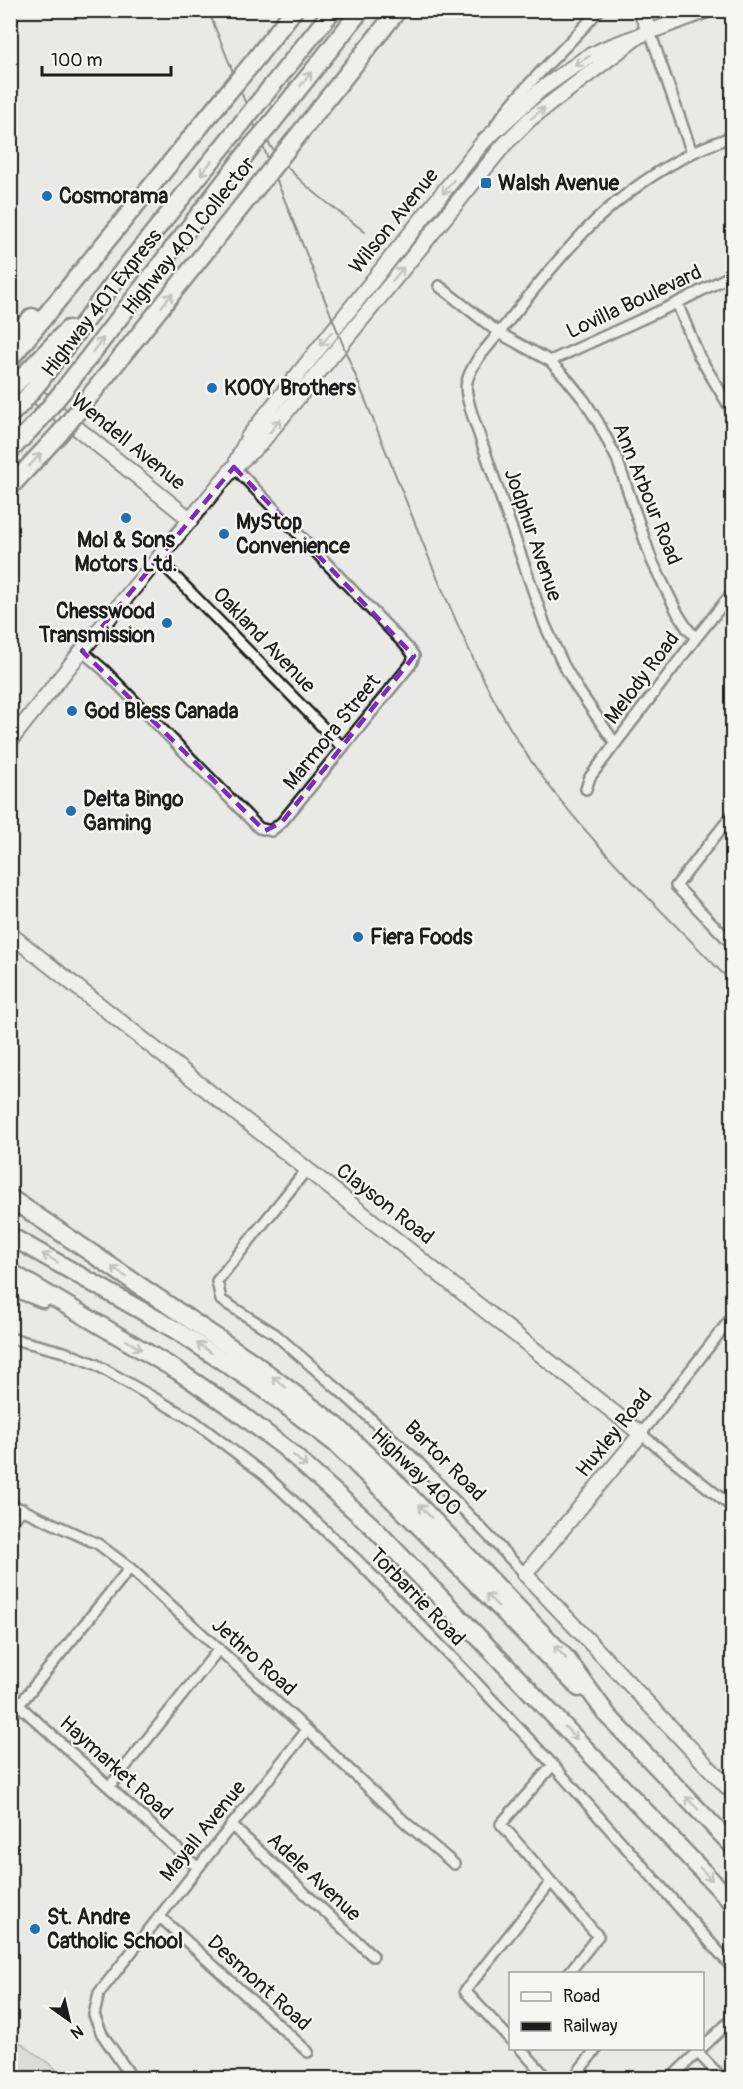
<svg xmlns="http://www.w3.org/2000/svg" width="743" height="2089" font-family="Pangolin,sans-serif">
<style>
.green{fill:#cbcbc7;stroke:#747472;stroke-width:1.5}
.lines{fill:none;stroke-linecap:round;stroke-linejoin:round}
.street-casing{stroke:#1c1c1c;stroke-width:14}
.secondary-casing{stroke:#1c1c1c;stroke-width:18}
.highway-casing{stroke:#1c1c1c;stroke-width:21}
.street{stroke:#f6f6f2;stroke-width:9}
.secondary{stroke:#f6f6f2;stroke-width:14}
.highway{stroke:#f6f6f2;stroke-width:16}
.rail{stroke:#1c1c1c;stroke-width:2}
.highway-bridge-casing{stroke:#1c1c1c;stroke-width:21;stroke-linecap:butt}
.highway-bridge{stroke:#f6f6f2;stroke-width:16}
.oneway{stroke:#949492}
.marked{fill:none;stroke:#7b2cbf;stroke-width:4.5;stroke-dasharray:12 8;stroke-linejoin:round}
.poi-dot{fill:#1f6fb2;stroke:#f6f6f2;stroke-width:2}
.labels{text-anchor:middle;dominant-baseline:central;stroke-width:4.5;stroke-linejoin:round;paint-order:stroke}
.poi-label{font-size:21px;font-weight:bold;fill:#1c1c1c;stroke:#f6f6f2;text-anchor:start}
.street-label{font-size:21px;fill:#1c1c1c;stroke:#f6f6f2}
</style>
<rect width="100%" height="100%" fill="#e9e9e5"/>
<filter id="ink" filterUnits="userSpaceOnUse"><feTurbulence type="fractalNoise" baseFrequency=".0167" numOctaves="2"/><feDisplacementMap in="SourceGraphic" scale="12" xChannelSelector="R" yChannelSelector="G"/><feConvolveMatrix kernelMatrix="1 2 1 2 8 2 1 2 1" color-interpolation-filters="sRGB"/></filter>
<g filter="url(#ink)">
<path class="green" d="M11,2036L55,2068L59,2078H11Z"/>
<g class="lines">
<defs>
<path id="street" d="M650,32L692,153
M496,124C526,82 566,49 599,10
M439,286L499,333L550,361L567,379L584,400L598,422L617,459L652,561L678,614L687,628L696,638
M677,303L699,356L732,411
M550,361L677,303L732,275
M158,559L342,747
M82,651L104,670L259,828L271,831L282,822L411,664L414,656L408,648L234,467
M615,743L577,688L563,664L545,625L473,417C464,388 462,383 479,357C518,311 553,262 596,220C623,195 657,171 690,154C703,147 719,142 732,136
M586,789L590,777L696,638L732,593
M732,815L676,886L732,944
M307,1169L217,1281L221,1300L275,1334L347,1397L418,1462L525,1574
M732,1317L641,1434L732,1507
M10,1338L64,1352L95,1364L194,1421L265,1475L356,1559L468,1674L553,1765L732,1967
M10,1504L98,1544L130,1568L307,1730L405,1822L454,1864
M10,1523L23,1509
M10,1697L197,1867
M10,1716L130,1568
M553,1765L501,1824L598,1936L568,1974
M110,1786L219,1649
M231,1825L373,1956
M159,1916L308,2052
M510,2039L465,1991L551,1882
M520,2048L547,2078
M702,2048L732,2019
M695,2050L722,2078
M132,2078L102,2034L94,2015L99,1993L307,1730
M452,2078L456,2076L466,2078
M573,2078L597,2048
M671,2078L702,2048"/>
<path id="secondary" d="M640,10L650,32
M10,374L191,520
M237,460L249,436L484,141L540,90L587,57L606,48L708,10
M10,741L84,648L234,467L260,444L504,145L530,119L636,38
M10,934L641,1434L525,1574L732,1792"/>
<path id="highway" d="M250,66L294,10
M258,103L333,10
M270,125L361,10
M284,153L398,10
M10,340L32,317
M10,359L229,91
M28,371L68,329
M40,381L124,269L242,123
M62,392L252,146
M78,411L262,181
M10,415L22,403
M10,451L40,419
M10,487L60,433
M10,1198L254,1363L337,1426L402,1488L566,1658L608,1716L732,1845
M10,1236L174,1329L263,1388L336,1444L417,1524L579,1688
M10,1272L178,1371L238,1412L285,1448L372,1526L732,1902
M10,1286L43,1299"/>
</defs>
<use href="#street" class="street-casing"/>
<use href="#secondary" class="secondary-casing"/>
<use href="#highway" class="highway-casing"/>
<use href="#street" class="street"/>
<use href="#secondary" class="secondary"/>
<use href="#highway" class="highway"/>
<path class="rail" d="M208,10L431,563C460,631 489,700 531,761C588,843 664,912 732,983
M266,139C289,178 330,204 365,232"/>
<defs>
<path id="highway-bridge" d="M229,91L250,66
M242,123L258,103
M252,146L270,125
M262,181L284,153
M10,390L28,371
M22,403L40,381
M40,419L62,392
M60,433L78,411"/>
</defs>
<use href="#highway-bridge" class="highway-bridge-casing"/>
<use href="#highway-bridge" class="highway-bridge"/>
</g>
<defs><path id="oneway-shaft" d="M-6 0H5M1.5-3L5.5 0L1.5 3" fill="none" stroke-width="1.6" stroke-linecap="round" stroke-linejoin="round" transform="scale(1.5)"/></defs>
<g class="oneway">
<use href="#oneway-shaft" transform="translate(582 61) rotate(147)"/>
<use href="#oneway-shaft" transform="translate(306 79) rotate(-52)"/>
<use href="#oneway-shaft" transform="translate(538 113) rotate(-39)"/>
<use href="#oneway-shaft" transform="translate(206 168) rotate(129)"/>
<use href="#oneway-shaft" transform="translate(448 187) rotate(128)"/>
<use href="#oneway-shaft" transform="translate(398 274) rotate(-51)"/>
<use href="#oneway-shaft" transform="translate(167 300) rotate(-51)"/>
<use href="#oneway-shaft" transform="translate(326 339) rotate(129)"/>
<use href="#oneway-shaft" transform="translate(98 345) rotate(-52)"/>
<use href="#oneway-shaft" transform="translate(275 426) rotate(-51)"/>
<use href="#oneway-shaft" transform="translate(35 460) rotate(-47)"/>
<use href="#oneway-shaft" transform="translate(50 1258) rotate(-150)"/>
<use href="#oneway-shaft" transform="translate(119 1272) rotate(-146)"/>
<use href="#oneway-shaft" transform="translate(134 1345) rotate(31)"/>
<use href="#oneway-shaft" transform="translate(204 1348) rotate(-146)"/>
<use href="#oneway-shaft" transform="translate(279 1382) rotate(-142)"/>
<use href="#oneway-shaft" transform="translate(300 1461) rotate(41)"/>
<use href="#oneway-shaft" transform="translate(425 1511) rotate(-134)"/>
<use href="#oneway-shaft" transform="translate(492 1600) rotate(-134)"/>
<use href="#oneway-shaft" transform="translate(560 1652) rotate(-133)"/>
<use href="#oneway-shaft" transform="translate(571 1733) rotate(46)"/>
<use href="#oneway-shaft" transform="translate(692 1803) rotate(-134)"/>
<use href="#oneway-shaft" transform="translate(706 1874) rotate(46)"/>
</g>
</g>
<path d="M0 0H743V2089H0ZM234,467L414,656L282,822L265,831L82,651Z" fill="#e9e9e5" fill-opacity=".55" fill-rule="evenodd"/>
<path class="marked" d="M234,467L414,656L282,822L265,831L82,651Z"/>
<g class="poi-dot">
<rect x="480" y="177" width="12" height="12" rx="3"/>
<circle cx="47" cy="196" r="6"/>
<circle cx="212" cy="388" r="6"/>
<circle cx="126" cy="518" r="6"/>
<circle cx="224" cy="534" r="6"/>
<circle cx="167" cy="623" r="6"/>
<circle cx="72" cy="711" r="6"/>
<circle cx="71" cy="811" r="6"/>
<circle cx="358" cy="937" r="6"/>
<circle cx="35" cy="1929" r="6"/>
</g>
<g class="labels">
<g class="poi-label">
<text x="498" y="183">Walsh Avenue</text>
<text x="59" y="196">Cosmorama</text>
<text x="224" y="388">KOOY Brothers</text>
<text x="236" y="522">MyStop<tspan x="236" dy="24">Convenience</tspan></text>
<text x="126" y="540" text-anchor="middle">Mol &amp; Sons<tspan x="126" dy="24">Motors Ltd.</tspan></text>
<text x="155" y="611" text-anchor="end">Chesswood<tspan x="155" dy="24">Transmission</tspan></text>
<text x="84" y="711">God Bless Canada</text>
<text x="83" y="799">Delta Bingo<tspan x="83" dy="24">Gaming</tspan></text>
<text x="370" y="937">Fiera Foods</text>
<text x="47" y="1917">St. Andre<tspan x="47" dy="24">Catholic School</tspan></text>
</g>
<g class="street-label">
<text transform="translate(394 221) rotate(-51)">Wilson Avenue</text>
<text transform="translate(189 236) rotate(-51)">Highway 401 Collector</text>
<text transform="translate(634 302) rotate(-25)">Lovilla Boulevard</text>
<text transform="translate(102 303) rotate(-52)">Highway 401 Express</text>
<text transform="translate(128 442) rotate(39)">Wendell Avenue</text>
<text transform="translate(647 494) rotate(68)">Ann Arbour Road</text>
<text transform="translate(533 535) rotate(71)">Jodphur Avenue</text>
<text transform="translate(264 640) rotate(46)">Oakland Avenue</text>
<text transform="translate(642 678) rotate(-53)">Melody Road</text>
<text transform="translate(332 732) rotate(-51)">Marmora Street</text>
<text transform="translate(385 1204) rotate(38)">Clayson Road</text>
<text transform="translate(614 1433) rotate(-51)">Huxley Road</text>
<text transform="translate(445 1461) rotate(45)">Bartor Road</text>
<text transform="translate(416 1472) rotate(44)">Highway 400</text>
<text transform="translate(417 1597) rotate(46)">Torbarrie Road</text>
<text transform="translate(254 1657) rotate(42)">Jethro Road</text>
<text transform="translate(116 1768) rotate(42)">Haymarket Road</text>
<text transform="translate(203 1831) rotate(-51)">Mayall Avenue</text>
<text transform="translate(314 1877) rotate(43)">Adele Avenue</text>
<text transform="translate(259 1983) rotate(42)">Desmont Road</text>
</g>
</g>
<rect width="743" height="2089" fill="none" stroke="#f6f6f2" stroke-width="36"/>
<rect x="18" y="18" width="707" height="2053" fill="none" stroke="#1c1c1c" stroke-width="2" filter="url(#ink)"/>
<rect x="509" y="1972" width="195" height="78" fill="#f6f6f2" stroke="#9f9f9c" stroke-width="1.5"/>
<rect x="521" y="1992" width="30" height="9" fill="#f6f6f2" stroke="#9f9f9c" stroke-width="1.5"/>
<text x="563" y="2002" font-size="18" fill="#1c1c1c">Road</text>
<rect x="521" y="2022" width="30" height="9" fill="#1c1c1c" stroke="#9f9f9c" stroke-width="1.5"/>
<text x="563" y="2032" font-size="18" fill="#1c1c1c">Railway</text>
<g transform="translate(69 2020) rotate(146)" stroke="#f6f6f2" stroke-width="4.5" paint-order="stroke">
<path d="M0-4.5L10 22L0 15L-10 22Z" fill="#1c1c1c"/>
<text y="-9" font-size="16" font-weight="bold" text-anchor="middle" fill="#1c1c1c">N</text>
</g>
<path d="M42 66v9h129v-9" fill="none" stroke="#1c1c1c" stroke-width="3"/>
<text x="51" y="66" font-size="18" fill="#1c1c1c" stroke="#f6f6f2" stroke-width="4.5" paint-order="stroke">100 m</text>
</svg>
